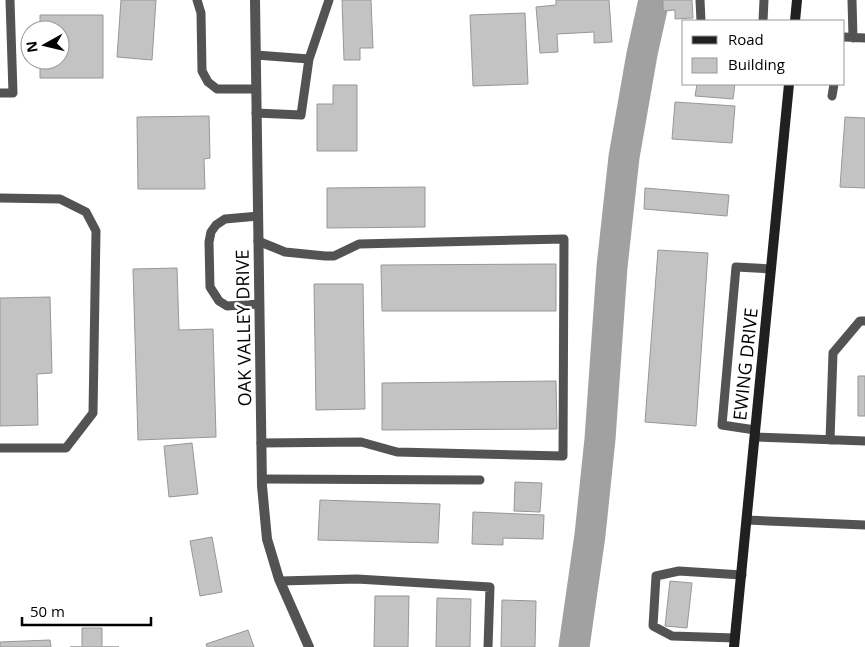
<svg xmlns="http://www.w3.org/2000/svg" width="865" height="647" font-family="'Open Sans',sans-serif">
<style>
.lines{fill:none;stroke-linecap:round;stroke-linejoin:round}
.river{stroke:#a1a1a1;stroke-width:31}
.building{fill:#c3c3c3;stroke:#979797}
.lane{stroke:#535353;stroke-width:9}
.street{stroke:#535353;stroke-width:10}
.secondary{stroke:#202020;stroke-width:10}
.labels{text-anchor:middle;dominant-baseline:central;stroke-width:5;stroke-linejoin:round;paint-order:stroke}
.street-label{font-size:18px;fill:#000;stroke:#fff}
</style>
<rect width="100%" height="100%" fill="#fff"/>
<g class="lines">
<path class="river" d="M574,647L590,535L600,439L612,267L624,157L642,54L654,0"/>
</g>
<path class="building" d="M121,0H156L152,60L117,57Z
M342,0H371L373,48H360V60H344Z
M556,0H609L612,42L594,43V32L557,34L558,52L540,53L536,7L556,5Z
M663,0H692L693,18L675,19V10L663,11Z
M525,13L528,84L473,86L470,15Z
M40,15H103V78H40V60H60V30H40Z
M697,84H735L733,99L695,96Z
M333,85H357V151H317V104H333Z
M675,102L735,106L732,143L672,139Z
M209,116L210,158L204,159L205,189H138L137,117Z
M845,117L865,118V188L840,187Z
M425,187V227L327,228V188Z
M645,188L729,195L727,216L644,209Z
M658,250L708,253L696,426L645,422Z
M556,264V311H382L381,265Z
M177,268L179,330L213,329L216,437L138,440L133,269Z
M314,284H363L365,409L316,410Z
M50,297L52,373L37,374L38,425L0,426V298Z
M858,376H865V416H858Z
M556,381L557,429L382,430V383Z
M192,443L198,494L169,497L164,446Z
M515,482L542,483L540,512L514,511Z
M320,500L440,504L438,543L318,540Z
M473,512L544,515L543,539L503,538V545L472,544Z
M212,537L222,592L200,596L190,541Z
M670,581L692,583L687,628L665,626Z
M375,596H409L408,647H374Z
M437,598L471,599L470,647H436Z
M502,600L536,601L535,647H501Z
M82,628H102V647H119H70H82Z
M248,630L254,647H207L206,644Z
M50,640L51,647H0V642Z"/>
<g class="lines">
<path class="lane" d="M197,0L201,13L202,71L208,82L217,89H256
M700,0L701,21
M852,0L853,38
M763,21L764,0
M844,37L865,38
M256,55L309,59L329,0
M0,93H13L10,0
M832,96L834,84
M256,113L301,115L309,59
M0,198L60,199L86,212L96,231L93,413L66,448H0
M258,216L225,219L216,225L211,232L209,242L210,287L219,301L227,306L259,304
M258,241L285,252L325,256H334L359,244L564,239L563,456L397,452L361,442L261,443
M755,430L722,425L736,267L771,269
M755,437L865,441
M830,440L833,353L860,321H865
M262,479L480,480
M747,520L865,525
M280,581L357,579L490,587L488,647
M735,638L672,636L653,626L656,576L679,571L742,575"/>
<path class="street" d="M255,0L262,486L267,539L279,579L309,647"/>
<path class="secondary" d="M795,21L797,0
M734,647L789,84"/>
</g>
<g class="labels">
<g class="street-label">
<text transform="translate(243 328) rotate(-91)">OAK VALLEY DRIVE</text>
<text transform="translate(745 364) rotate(-84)">EWING DRIVE</text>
</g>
</g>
<rect x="682" y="20" width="162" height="65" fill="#ffffff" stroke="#999999"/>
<rect x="692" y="36" width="25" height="8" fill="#202020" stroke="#999999"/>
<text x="728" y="45" font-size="15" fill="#000000">Road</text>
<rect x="692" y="58" width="25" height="15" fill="#c3c3c3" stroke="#999999"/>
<text x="728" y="70" font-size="15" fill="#000000">Building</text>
<g transform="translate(45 45) rotate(262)"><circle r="24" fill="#ffffff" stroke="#999999"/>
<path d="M0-4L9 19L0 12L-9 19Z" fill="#000000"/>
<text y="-8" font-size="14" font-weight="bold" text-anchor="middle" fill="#000000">N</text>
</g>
<path d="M22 617v8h129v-8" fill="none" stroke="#000000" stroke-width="2.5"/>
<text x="30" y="617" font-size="15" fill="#000000" stroke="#ffffff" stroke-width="4" paint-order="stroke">50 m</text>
</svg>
